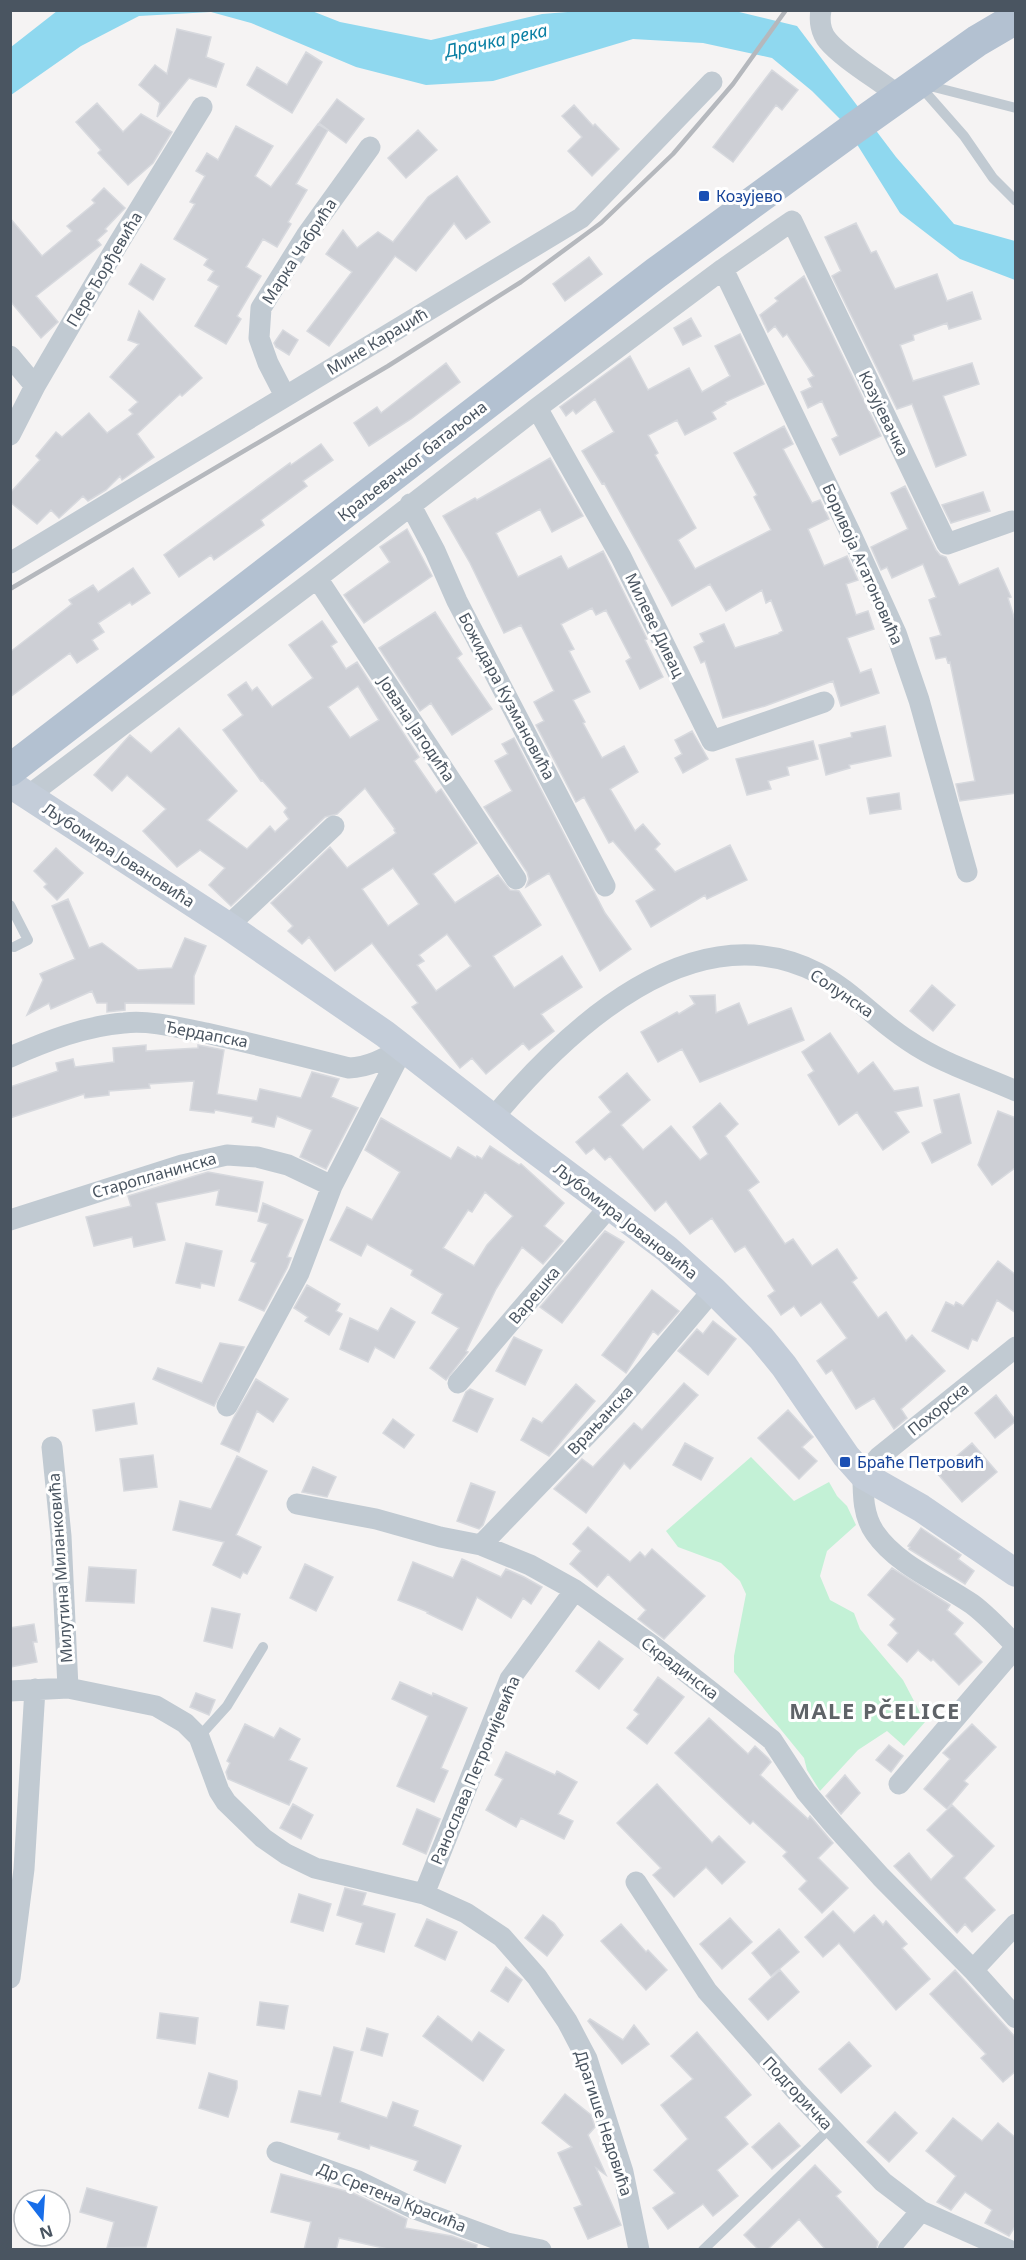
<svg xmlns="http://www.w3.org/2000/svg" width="1026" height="2260" font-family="'Noto Sans',sans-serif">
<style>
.green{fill:#c3f1d6}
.water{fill:#8fd8ef}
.building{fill:#cdcfd5;stroke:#d7d9de;stroke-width:1.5;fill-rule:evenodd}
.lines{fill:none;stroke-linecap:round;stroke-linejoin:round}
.lane{stroke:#c1cad2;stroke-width:10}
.street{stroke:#c1cad2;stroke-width:21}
.secondary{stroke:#c4cdd9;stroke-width:28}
.primary{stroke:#b3c1d1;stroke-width:32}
.rail{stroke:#b5b8bd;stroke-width:4.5}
.transit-dot{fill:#1a4fb4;stroke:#fff;stroke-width:2}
.labels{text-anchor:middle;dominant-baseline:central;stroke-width:6;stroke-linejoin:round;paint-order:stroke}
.transit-label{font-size:16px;fill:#164399;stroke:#fff;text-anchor:start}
.street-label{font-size:16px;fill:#4a5561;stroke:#fff}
.water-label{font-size:18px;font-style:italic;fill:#0b80a4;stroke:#fff}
.district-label{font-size:22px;font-weight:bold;letter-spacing:1.5px;fill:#5f6368;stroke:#fff}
</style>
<rect width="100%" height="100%" fill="#f5f3f3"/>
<path class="green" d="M751,1457L794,1501L829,1482L837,1496L847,1506L856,1525L827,1551L820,1576L830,1600L854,1613L860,1629L903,1680L925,1722L904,1746L887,1731L858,1750L820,1791L807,1770L804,1758L734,1672V1656L746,1594L740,1581L721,1563L678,1547L666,1531Z"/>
<path class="water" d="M57,11H312L340,22L431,40L542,14L580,11H735L797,26L896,157L954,224L1015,241V280L960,259L900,213L843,122L812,91L772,58L703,43L633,39L493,81L426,85L356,67L251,23L211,12L139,16L81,46L11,95V47Z"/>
<path class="building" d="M177,29L211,37L206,57L224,64L216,87L189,78L157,117L160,103L139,85L155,65L167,74Z
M306,52L322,62L292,113L247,85L257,67L287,85Z
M772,70L798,90L782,110L776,105L733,162L713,147Z
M337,99L364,119L346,143L319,123Z
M97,103L123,132L141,114L172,132L153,163L128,185L98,153L101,150L76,122Z
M574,105L593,126L595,124L619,149L592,176L568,151L582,137L562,116Z
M318,124L328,130L296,184L307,190L288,222L291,224L277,247L263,239L246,267L261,276L237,316L241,319L226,344L195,326L219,286L208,280L214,271L204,265L208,259L174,239L195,204L190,202L205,176L196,171L207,153L218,160L236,126L273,146L255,176L271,187Z
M418,130L437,150L406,178L388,158Z
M457,176L490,222L466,239L454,223L416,271L395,256L329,346L307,331L352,272L326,254L343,230L357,248L378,232L393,242L428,197Z
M104,188L125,208L105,229L107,231L97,240L101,245L36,296L58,322L41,338L11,302L10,218L42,256L72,231L67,226L95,203L92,200Z
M856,223L871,253L876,251L895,289L937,274L947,301L972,292L981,319L949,329L947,323L913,335L914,340L900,345L913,381L972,363L979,384L943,396L966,455L936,467L912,404L897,409L832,276L841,271L825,237Z
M589,257L602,274L565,301L553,284Z
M141,264L165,279L153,300L129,284Z
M804,276L881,436L840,455L832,439L838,436L822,401L808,408L801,392L812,387L808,379L814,376L787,334L783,337L775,326L768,332L760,315L778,301L775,298Z
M139,311L202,378L182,396L180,394L137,434L154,457L122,480L120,476L106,490L88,501L83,496L59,518L51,510L37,524L10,502V493L40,460L36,456L56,432L62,437L89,413L107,433L133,414L129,410L138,402L110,377L139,344L128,340Z
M691,318L701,336L683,345L674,328Z
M283,330L298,340L289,355L276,347L274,343Z
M740,334L764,384L725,402L726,404L712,412L716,419L685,435L677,420L648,435L658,453L655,455L696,528L678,540L695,569L771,530L754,497L757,495L734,453L784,426L793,444L783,449L812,503L820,500L829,519L808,529L824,566L847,556L858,580L846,584L856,615L868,611L874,629L847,638L860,673L871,669L879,693L841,706L833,681L765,706L723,718L705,661L701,663L694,647L704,642L700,634L724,624L735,648L779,634V633L783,631L771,600L766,603L762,590L726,611L710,584L672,606L604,483L602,484L582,451L614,432L595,399L576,414L573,410L566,416L560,407L630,356L648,390L689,368L702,392L730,376L715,346Z
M446,363L460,382L411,419L369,446L354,423L377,407L381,413Z
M321,444L333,460L303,481L307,486L261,520L264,525L214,560L211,555L179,577L164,555L290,463L291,465Z
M550,458L583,516L552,532L540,509L496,533L518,577L561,556L568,569L603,551L647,639L645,640L663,677L640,689L626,661L631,658L606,610L596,615L592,608L561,624L574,649L569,651L590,692L573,700L585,722L583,723L602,758L624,746L638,772L610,789L635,831L643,824L660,844L655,849L675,872L730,845L747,880L707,899L705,895L651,927L636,901L655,890L613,841L609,843L584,797L576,802L536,725L544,721L534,702L554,691L521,625L504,633L470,563L443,516L475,498L477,500Z
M905,486L936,550L940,555L946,557L959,585L998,568L1011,597L1008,598L1016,623V793L960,801L956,784L975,781L950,662L948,663L946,657L936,659L930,638L941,635L929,600L936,597L923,564L892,578L887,567L881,570L871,547L908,529L891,493Z
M983,492L990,511L951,523L942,505Z
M407,529L432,576L364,623L344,595L390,562L380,547Z
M133,568L150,593L132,605L130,602L98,623L104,632L92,640L98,649L77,663L70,653L10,697V652L72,604L69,600L93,585L98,592Z
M435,612L462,654L457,658L492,709L452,735L431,703L420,711L379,648Z
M322,621L337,642L331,646L346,669L357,662L419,757L414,761L436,793L441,789L477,843L433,874L455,903L498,875L510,890L519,891L541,925L493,956L514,988L562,956L582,987L541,1014L554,1031L529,1050L523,1043L486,1074L472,1058L460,1068L412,1007L418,1003L372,943L335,971L309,937L302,944L288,931L293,926L271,903L330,847L347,868L396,833L394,830L395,829L365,788L337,814L325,817L231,906L209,885L225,868L200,850L177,867L143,831L166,809L127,775L112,791L94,775L130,735L151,753L179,728L237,791L207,820L247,849L270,826L275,832L289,819L284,812L287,808L262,780L261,781L223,730L243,715L228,695L246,682L252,691L257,687L272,707L313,678L289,645ZM358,686L379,720L350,738L328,707ZM393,868L419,904L388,926L362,889ZM447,934L471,966L436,991L417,965L424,961L419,955Z
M885,726L891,756L849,765L850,768L826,775L819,745L852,737L851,733Z
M692,731L708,759L683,773L675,758L682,754L675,740Z
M514,738L605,913L631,949L600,971L549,873L526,887L529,879L527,872L484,807L512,791L495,761L508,754L502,744Z
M813,741L818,759L787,767L789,775L768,781L771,789L747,795L736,759Z
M899,793L901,809L870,814L867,798Z
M56,848L83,873L57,900L44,887L47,884L34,871Z
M68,899L89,948L102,943L138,970L172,968L185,938L206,946L194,976V1004L125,1003V1010L107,1012V1003H97L92,991L51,1009L49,1003L27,1015L43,980L40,974L75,959L52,906Z
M932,985L955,1005L933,1031L910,1011Z
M715,995L716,1013L739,1003L748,1025L791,1008L804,1040L700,1082L682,1049L658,1062L641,1032L677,1012L679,1014L695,1004L690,996Z
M830,1033L858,1074L873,1062L894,1091L918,1087L922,1106L895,1112L909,1132L883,1150L857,1112L839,1125L808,1075L814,1071L802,1052Z
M146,1045V1051L198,1048V1045L224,1050L217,1094L257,1101L260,1089L301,1098L312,1072L339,1079L331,1097L358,1108L326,1169L300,1157L312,1130L277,1116L274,1127L252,1122L253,1117L215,1110L214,1113L190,1110L194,1081L149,1084L150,1088L109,1091V1095L85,1098L84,1094L10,1118V1087L58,1071L56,1063L73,1059L75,1067L114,1062L113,1048Z
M627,1073L650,1100L621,1125L643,1150L671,1126L700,1160L708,1154L693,1127L720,1103L738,1124L725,1136L759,1182L748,1190L785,1244L793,1239L812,1266L837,1249L857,1278L852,1282L878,1318L886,1312L906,1341L912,1335L945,1371L901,1409L907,1418L894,1429L874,1398L856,1409L832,1370L826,1374L817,1361L847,1338L821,1302L801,1316L794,1306L781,1315L768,1296L775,1291L745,1246L735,1252L712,1218L690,1234L666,1201L655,1211L610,1156L605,1160L594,1148L586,1154L576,1142L611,1112L599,1097Z
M959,1094L971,1143L932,1163L922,1143L942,1133L934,1100Z
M998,1111L1016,1118V1167L992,1185L978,1165Z
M381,1118L451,1159L458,1147L476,1158L477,1156L482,1159L490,1146L519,1165L521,1164L564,1203L544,1226L563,1241L543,1264L522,1247L496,1289L466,1351L468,1352L446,1380L430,1368L459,1328L432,1313L443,1294L411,1275L413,1270L367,1244L361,1256L330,1240L347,1207L372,1220L400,1172L365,1150ZM485,1192L513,1216L487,1245L474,1266L443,1248L468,1210L472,1212Z
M208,1172L263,1182L257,1212L216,1205L219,1190L156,1203L165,1240L134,1247L132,1237L94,1246L86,1217L131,1206L128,1196Z
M263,1203L303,1220L287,1257L291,1258L287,1268L264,1311L239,1300L256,1263L251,1261L268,1224L258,1221Z
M605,1231L624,1242L562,1323L540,1307Z
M186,1243L222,1251L214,1286L201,1283L200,1288L176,1283Z
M998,1261L1016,1275V1313L997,1300L977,1341L972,1339L968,1349L932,1331L946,1302L954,1306L956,1302L963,1306Z
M307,1285L340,1304L336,1311L342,1314L329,1335L305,1321L308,1317L294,1308Z
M652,1290L679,1311L658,1335L653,1331L626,1373L602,1355Z
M391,1308L415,1322L394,1358L375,1347L368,1362L340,1349L350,1318L378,1331Z
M713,1321L736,1339L708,1375L678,1351L697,1329L703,1334Z
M514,1337L542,1350L525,1385L496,1371Z
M220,1343L244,1347L214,1406L153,1379L158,1368L202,1383Z
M256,1379L288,1399L273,1422L257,1411L239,1452L221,1444L234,1417Z
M684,1383L698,1395L630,1469L624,1463L586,1513L554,1489L582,1459L593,1467L634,1423L642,1430Z
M576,1384L595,1401L549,1456L521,1440L533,1418L542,1423Z
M470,1389L493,1399L477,1432L453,1421L466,1392Z
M996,1395L1016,1421L995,1438L975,1413Z
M134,1403L137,1424L96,1431L93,1410Z
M788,1410L813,1437L802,1447L817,1461L799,1479L758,1438Z
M393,1419L414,1435L404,1448L383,1433Z
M685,1443L713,1458L701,1480L673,1465Z
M972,1443L997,1472L962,1502L937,1473Z
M153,1455L157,1487L124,1491L120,1459Z
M237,1456L267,1471L236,1535L261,1547L247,1574L243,1572L240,1578L213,1565L224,1542L173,1530L180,1501L211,1509Z
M313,1467L336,1477L327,1497L302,1492Z
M471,1483L495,1492L483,1525L479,1529L457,1521Z
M588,1527L630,1562L640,1552L645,1557L652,1549L705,1596L664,1639L638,1619L646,1610L608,1574L597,1587L570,1564L581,1551L573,1544Z
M921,1528L961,1555L958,1559L974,1571L965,1584L909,1549L910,1547L908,1546Z
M462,1559L501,1577L506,1569L524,1577L542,1587L531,1604L523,1598L511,1618L477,1597L462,1630L427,1613L428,1612L398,1600L413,1562L453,1578Z
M305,1564L333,1577L316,1611L290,1598Z
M89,1567L136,1570L134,1603L86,1601Z
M892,1568L950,1605L947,1610L963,1623L954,1634L982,1662L959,1685L933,1659L931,1661L918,1650L907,1662L888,1645L898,1633L890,1625L895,1619L868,1595Z
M212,1608L240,1614L232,1648L204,1641Z
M34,1624L37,1642H33L37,1662L10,1667V1628Z
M599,1641L623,1659L599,1689L576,1671Z
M658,1677L684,1697L647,1744L627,1728L639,1714L634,1710Z
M400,1682L432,1696L433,1693L467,1708L441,1768L448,1771L434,1802L397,1786L428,1716L392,1699Z
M196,1693L215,1700L209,1715L190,1707Z
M709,1718L748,1754L755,1746L768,1758L771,1762L760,1775L808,1819L810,1816L833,1843L818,1858L848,1888L822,1913L799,1889L807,1881L783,1856L787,1852L753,1821L750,1824L675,1753Z
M245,1724L274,1738L280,1728L300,1739L289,1760L307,1768L289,1805L228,1779L226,1772L230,1763L227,1761Z
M972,1724L996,1747L964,1781L968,1784L947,1809L924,1789L950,1759L943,1753Z
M889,1745L903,1756L891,1772L876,1760Z
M506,1752L555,1775L557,1771L577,1782L558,1814L573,1821L564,1839L521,1818L516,1827L486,1810L503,1779L495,1775Z
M845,1775L860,1793L841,1814L826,1796Z
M657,1784L712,1843L719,1836L745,1862L722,1884L706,1867L674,1897L653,1875L661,1868L617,1823Z
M293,1804L313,1815L301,1839L280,1828Z
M952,1805L994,1846L964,1878L995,1910L972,1932L965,1924L957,1933L894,1866L909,1853L931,1880L954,1856L927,1830Z
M417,1809L440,1819L426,1854L403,1844Z
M345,1888L366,1893L362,1905L395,1914L384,1952L356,1944L363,1923L337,1915Z
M299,1894L331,1904L323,1931L291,1922Z
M833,1911L854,1933L874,1915L883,1925L886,1921L907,1944L902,1948L930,1979L896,2010L839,1943L823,1957L805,1937Z
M543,1915L554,1923L563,1935L547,1956L525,1938Z
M730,1918L752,1942L722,1969L700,1944Z
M427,1919L457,1932L445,1960L415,1946Z
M621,1924L646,1952L648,1950L667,1970L646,1990L601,1941Z
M779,1929L799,1952L771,1976L752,1953Z
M506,1967L522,1980L508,2002L491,1991Z
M780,1970L799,1992L768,2020L749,1999Z
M955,1970L1016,2038V2071L1003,2082L981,2058L986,2054L930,1994Z
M260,2002L288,2006L284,2029L257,2025Z
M160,2013L198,2018L195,2044L157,2038Z
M438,2016L472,2042L479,2032L504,2050L483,2081L423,2036Z
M590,2019L623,2040L634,2025L649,2044L622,2064L588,2021Z
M367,2028L388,2034L382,2056L361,2050Z
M697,2032L751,2095L725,2117L748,2144L717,2170L738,2196L713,2216L703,2204L668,2229L653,2208L675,2193L654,2170L688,2139L661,2105L693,2079L671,2056Z
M849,2042L871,2066L841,2093L819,2069Z
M334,2047L353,2052L340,2102L387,2118L393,2102L418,2111L413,2126L461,2146L445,2183L414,2170L418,2161L370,2145L369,2149L338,2139L340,2133L291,2122L299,2091L321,2096Z
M209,2073L237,2081V2088L228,2117L199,2108Z
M565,2094L591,2115L595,2127L588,2135L606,2175L596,2168L621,2225L588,2239L574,2208L582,2205L558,2153L572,2147L542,2123Z
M895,2112L917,2133L889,2162L867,2142Z
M953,2118L982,2141L998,2123L1016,2138V2225L1009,2236L985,2223L992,2210L965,2192L951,2210L937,2202L956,2176L926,2151Z
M779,2123L800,2146L772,2169L752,2147Z
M815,2165L841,2192L836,2196L878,2242L876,2250H826L799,2219L767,2250H759L744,2235Z
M281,2174L353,2193L407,2219L405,2228L452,2236L477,2245L476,2250H392L339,2238L336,2250H304L311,2222L271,2212Z
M87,2188L157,2207L146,2247L107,2248L114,2222L80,2212Z"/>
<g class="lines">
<path class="lane" d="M926,85L1016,108
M920,86L964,136L993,178L1016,201
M10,905L28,940L14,947
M199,1737L227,1706L263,1647
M703,2250L830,2128"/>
<path class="street" d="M821,10C819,21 821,33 828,41C843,59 879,80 899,96
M723,269L850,532L896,633L919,700L967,872
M10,356L35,386
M285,396L268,363L259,338L261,308L306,236L370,147
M537,408L621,557L712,741L824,702
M10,435L35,386L118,244L202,107
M410,504L435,551L457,601L605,886
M10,563L581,218L712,82
M317,578L516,879
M28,796L317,578L537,408L723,269L792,221L947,544L1012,521
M228,926L334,826
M10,1057C47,1041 85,1026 124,1023C151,1020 180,1028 206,1033C254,1044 302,1056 349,1068C370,1067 385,1058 403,1048
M493,1118C567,1029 693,909 818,973C852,991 877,1021 909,1041C941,1063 980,1075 1016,1091
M10,1220L182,1165L227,1155L257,1157L288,1165L332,1186
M1016,1347L879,1457L863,1475C863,1495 863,1516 875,1533C897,1565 940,1582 972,1604C988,1616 1002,1631 1016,1646
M458,1383L609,1207
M227,1406L299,1273L332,1186L403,1048
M52,1447L61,1536L68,1688
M297,1504L376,1519L440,1537L481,1545L530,1565L575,1590L653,1646L772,1740L806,1792L834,1825L881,1877L973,1970L1016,2018
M481,1545L614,1407L713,1290
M10,1691L68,1688L156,1706L185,1723L199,1737L219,1791L226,1802L263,1838L286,1854L315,1868L424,1894L466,1913L502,1937L537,1977L567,2021L587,2059L623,2172L639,2250
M899,1784L1016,1647
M636,1882L707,1991L796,2091L883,2182L921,2211L1009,2250
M424,1894L510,1679L575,1590
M973,1970L1016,1924
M10,1978L24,1869L35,1689
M277,2152L358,2181L415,2209L507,2243L541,2250
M888,2250L921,2211"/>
<path class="secondary" d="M10,784L228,926L385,1034L525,1143L667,1249L713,1290L761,1338L784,1366L846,1456L863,1475L921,1508L1016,1573"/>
<path class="primary" d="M10,770L656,273L853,129L977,41L1016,18"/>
<path class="rail" d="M10,589L388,366L521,282L601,223L673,154L733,84L786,10"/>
</g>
<g class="transit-dot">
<rect x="698" y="190" width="12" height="12" rx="3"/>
<rect x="839" y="1456" width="12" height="12" rx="3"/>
</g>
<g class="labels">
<g class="transit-label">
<text x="716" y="196">Козујево</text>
<text x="857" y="1462">Браће Петровић</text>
</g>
<g class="street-label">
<text transform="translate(299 251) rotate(-57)">Марка Чабрића</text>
<text transform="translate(104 269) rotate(-59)">Пере Ђорђевића</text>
<text transform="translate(377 341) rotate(-31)">Мине Караџић</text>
<text transform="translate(884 413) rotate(64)">Козујевачка</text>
<text transform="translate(412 461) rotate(-38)">Краљевачког батаљона</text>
<text transform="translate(863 564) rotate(66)">Боривоја Агатоновића</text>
<text transform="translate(655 625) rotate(64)">Милеве Дивац</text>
<text transform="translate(507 696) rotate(62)">Божидара Кузмановића</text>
<text transform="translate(417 729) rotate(56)">Јована Јагодића</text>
<text transform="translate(119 855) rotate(33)">Љубомира Јовановића</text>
<text transform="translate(842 993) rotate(34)">Солунска</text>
<text transform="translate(207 1034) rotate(11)">Ђердапска</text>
<text transform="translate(154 1175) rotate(-16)">Старопланинска</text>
<text transform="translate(626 1221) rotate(38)">Љубомира Јовановића</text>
<text transform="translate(534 1295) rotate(-50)">Варешка</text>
<text transform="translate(938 1409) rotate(-39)">Похорска</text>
<text transform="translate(600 1420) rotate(-47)">Врањанска</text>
<text transform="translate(60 1568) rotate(-94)">Милутина Миланковића</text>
<text transform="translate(680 1668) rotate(37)">Скрадинска</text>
<text transform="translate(475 1770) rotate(-67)">Ранослава Петронијевића</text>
<text transform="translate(798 2093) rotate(47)">Подгоричка</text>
<text transform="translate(604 2123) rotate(72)">Драгише Недовића</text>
<text transform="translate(392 2197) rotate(22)">Др Сретена Красића</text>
</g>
<g class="water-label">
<text transform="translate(496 40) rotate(-12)">Драчка река</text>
</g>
<g class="district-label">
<text x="875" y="1710">MALE PČELICE</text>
</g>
</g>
<rect width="1026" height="2260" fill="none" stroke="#4a5561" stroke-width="24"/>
<g transform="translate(42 2218) rotate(163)"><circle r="28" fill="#ffffff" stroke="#b7bbc0" stroke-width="1.5"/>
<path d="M0-4.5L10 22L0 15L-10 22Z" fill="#186ee9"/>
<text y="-9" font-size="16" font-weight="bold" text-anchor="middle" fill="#4a5561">N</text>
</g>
</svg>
